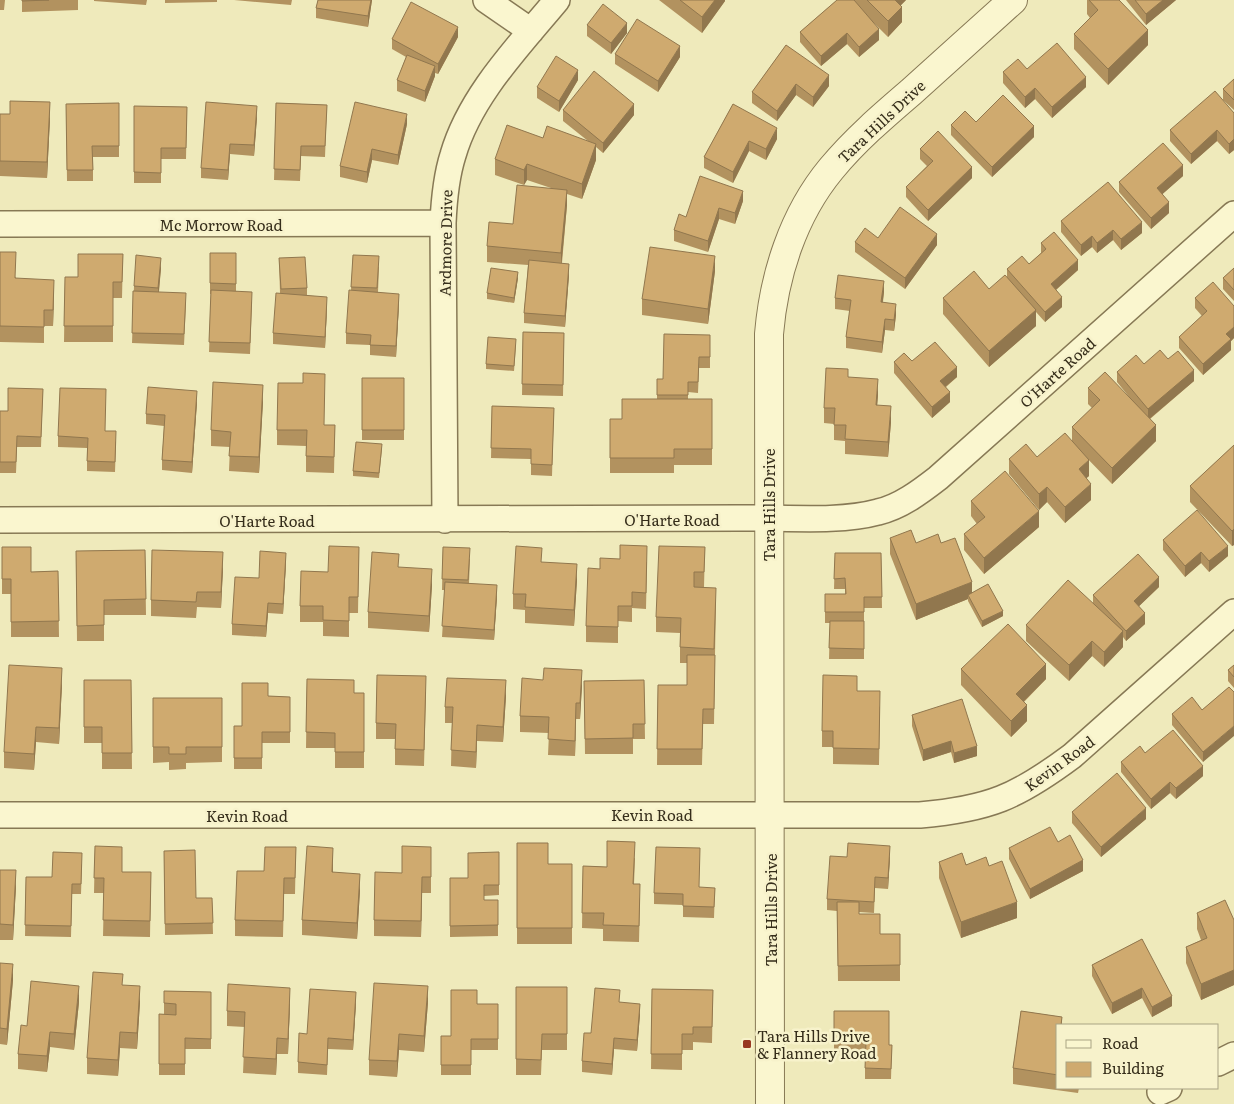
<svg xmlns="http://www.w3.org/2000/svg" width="1234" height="1104" font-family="Literata,serif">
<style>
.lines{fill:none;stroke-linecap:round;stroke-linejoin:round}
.minor-casing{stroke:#877955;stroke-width:28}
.tertiary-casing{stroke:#877955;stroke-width:30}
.minor{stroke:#faf6cf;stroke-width:25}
.tertiary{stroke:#faf6cf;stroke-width:28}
.wall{fill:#b2925f}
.shaded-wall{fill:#91774e}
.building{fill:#cfaa6f;stroke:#91774e}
.poi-dot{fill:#983822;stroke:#f7f2cb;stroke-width:2}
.labels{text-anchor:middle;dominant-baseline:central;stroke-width:5;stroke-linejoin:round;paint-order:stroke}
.street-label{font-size:15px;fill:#352d1a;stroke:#f7f2cb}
.poi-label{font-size:15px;fill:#352d1a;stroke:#f7f2cb;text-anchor:start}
</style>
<rect width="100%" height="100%" fill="#efeabb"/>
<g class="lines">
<defs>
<path id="minor" d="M486,0L531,31
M0,224L443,223
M0,520L739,518C782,517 838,523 878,512C900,507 920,492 938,478L1234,214
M445,520L443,223C444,200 446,177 453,155C470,96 518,47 557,0
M0,815H920C989,809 1017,797 1072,756L1234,612
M1218,1063L1234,1055
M1160,1092L1169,1088"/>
<path id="tertiary" d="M770,1104L769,334C774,275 793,215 831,169C855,140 883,116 911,92C945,61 979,31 1013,0"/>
</defs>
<use href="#minor" class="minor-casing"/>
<use href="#tertiary" class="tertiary-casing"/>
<use href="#minor" class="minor"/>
<use href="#tertiary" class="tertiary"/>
</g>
<path class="wall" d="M0,0H5L4,10H0Z
M22,0H78V10L22,12Z
M94,0H147L146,5L94,1Z
M165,0H217V2L165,3Z
M234,0H292L291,5Z
M318,0H372L368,27L316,18V8Z
M659,0H725V1L702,33Z
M837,0H906L901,5L902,22L888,37L874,23L879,40L859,57L847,44L821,66L800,42V32Z
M1087,0H1119L1148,45L1108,85L1074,49V34L1090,18L1087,14Z
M1126,0H1176L1146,25Z
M587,25L627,33L611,54L587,36Z
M458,37L438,74L435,73V76L425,102L397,91V80L406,57L392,49V39Z
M786,45L829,86L813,107L796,95L777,121L752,103V92Z
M615,54L680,57L658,92L615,64Z
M1027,69L1086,87L1052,118L1035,99L1025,108L1003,83V72Z
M1234,79V110L1223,100V89Z
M578,80L559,112L537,98V87Z
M119,103V157H93V181H67L66,104Z
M276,103L327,105L325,157L301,156L300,181L274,180Z
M733,104L777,139L766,160L749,151L733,183L704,168V157Z
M134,106L187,107L186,159H161V183H134Z
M563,110L634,115L603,153L596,147V160L582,199L567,194V205L562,263L569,275L565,327L524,323V313L528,265L487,262V246L513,224L551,188L527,180L524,185L495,175V159L543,138L588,141L563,121Z
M1234,113V150L1229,154L1217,141L1191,164L1170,141V130Z
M0,114L50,118L47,178L0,176Z
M257,117L254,156L230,154L228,180L201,178V168Z
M407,124L398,165L372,160L367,183L340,177V166Z
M951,125L1034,137L992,177L951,135Z
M920,149L972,178L928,221L906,197V187L927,166L920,159Z
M1183,176L1162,194L1169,213L1151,229L1119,192V182Z
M743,201L735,224L719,219L708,252L674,241V230L686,217Z
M1061,221L1142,233L1121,250L1113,240L1097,253L1092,247L1081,256L1061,232Z
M878,238L937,245L905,289L855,252V242Z
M1041,243L1078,270L1056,290L1062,307L1045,322L1036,312V326L989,367L943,314V298L989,289L1007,278V269L1029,264L1041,253Z
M0,252L16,278L54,295L53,326H44V343L0,342Z
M210,253H236V291L252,302L250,354L209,352L211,294H210Z
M123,254L122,298H113V342H64L65,277H78Z
M353,255L379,267L378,292L399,304L396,357L370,355V345L346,344V333L351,290Z
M279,258L307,288V295L327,308L325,348L273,344V333L280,293Z
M161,268L159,292L186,303L184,345L132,343L134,286Z
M1234,268V301L1223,289V278Z
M715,271L708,324L642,315V299Z
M518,278L514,303L487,299V293Z
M884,292L883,302L896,315L894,331L885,330L882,353L846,348V337L850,311L835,309V298Z
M1195,298L1234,306V338L1231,341V350L1203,375L1179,348V337L1202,316L1195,308Z
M523,332L564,333L563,396L522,395Z
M710,335V368H699L698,393L688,392V399H712V465H674V473H610V419H622L657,399V379H663Z
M516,345L514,371L486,369V364Z
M1168,359L1194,381L1150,419L1156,441L1112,484L1082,453L1089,476L1086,478L1091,500L1065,523L1047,502L1039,510L1009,474V459L1037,457L1072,441V427L1092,408L1088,404V388L1130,398L1117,382V372Z
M912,361L957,377L946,387L950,402L932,418L894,373V362Z
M848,377L878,395L877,405L891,422L888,457L845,454V441L834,440V424L824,423V408Z
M362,378H404V440H362Z
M43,389L41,447H17L16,473H0V411H8Z
M263,401L259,473L229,471L230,447L211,446V430Z
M197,402L192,473L162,470V460L164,426L146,424V414Z
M492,406L554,408L552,476L531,475V459L491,458Z
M324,425H335L334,473L306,472V446L277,445V430Z
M105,431L116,442L115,472L87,471V448L58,447V436Z
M1234,445V545L1232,546L1190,502V486Z
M382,449L379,478L353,476V471Z
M971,501L1039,527L984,574L964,550V534L977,524L971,516Z
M890,538L916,543H941L972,593L1003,616L982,627L968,601V599L916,620L890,554Z
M1163,540L1228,556L1209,572L1201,563L1185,577L1163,550Z
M2,547L31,572L58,571L59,637H11V594H2Z
M359,547L358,613H349V637L323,636V622H300V606L328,572Z
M443,547L470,559L469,583L497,596L494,640L442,637L445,590H442Z
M705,547L704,587L716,603L715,655L714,724H703L702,765H657L658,685H687V663H680V633L656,632V617Z
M145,550L146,615H104V641H77L76,551Z
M835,553H881L882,608H864V659H829L830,623H825V594H845V589H834Z
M647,562L646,609L632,608V622L618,621V643L586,642V626L600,569Z
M286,563L283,614L268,613L266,637L232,635V624L259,578Z
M542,563L577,580L574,626L525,623V610L513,609V594Z
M223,568L221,608L197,607L196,618L151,616V600Z
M432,585L429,632L368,628V612Z
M1159,587L1139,606L1145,624L1126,641L1123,637V647L1104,667L1092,656L1069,681L1026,641V625L1093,604V595Z
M1234,665V688L1228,681V670Z
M961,669L1046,679L1024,702L1027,721L1011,737L961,685Z
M307,679L354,693H364V768H335V748H306Z
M84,680H131L132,769H102V743H84Z
M644,680L645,739H633V754H585L584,681Z
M62,684L59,744L36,742L34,770L4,768V752Z
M582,685L580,719H576L575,756L548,755L549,733L520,732V716Z
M1229,687L1203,762L1172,725V714L1202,710Z
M857,691L880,707L879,765L833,764V747H822V731Z
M426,692L424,766L395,765V739H376V723Z
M268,696L290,697V743H262V769H234V726H242Z
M506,696L503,742L477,741L476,768L451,766L452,723H445V707Z
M153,698H222V762L186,763V769L169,770V762L153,763Z
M912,715L977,756L954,763L951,752L923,761L912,726Z
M1145,753L1203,776L1176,799L1170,793L1151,809L1121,772V762Z
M1072,812L1146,819L1101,857L1072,823Z
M1058,842L1083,871L1030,899L1009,859V848Z
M517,843L548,864H572V944H517Z
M95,846L122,872H151L150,937L103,936L104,893H94Z
M296,847L295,894H284L283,937L235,936V920L264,871Z
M431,847V893H422L421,937L374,936V920L402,873Z
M164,851L196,898H212L213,934L165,935Z
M499,852V895L484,896V900H498V936L450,937V878H468Z
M847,857H890L888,889L875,888L874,913L859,912V914L880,934H900V981H838L837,911L827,910V899Z
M635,858L634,884L640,900L639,942L603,941V929L582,928L583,866L607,867Z
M939,862L989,866L1017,918L961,938L939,878Z
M333,863V872L360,890L357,939L302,935V920Z
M82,864L81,894H72L71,937L25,936L26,877H52Z
M0,870L16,886L13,940H0Z
M715,888L714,918L683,917V905L654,904V893Z
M1197,913L1234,920V985L1201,1000L1186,963V947L1201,940L1197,929Z
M1142,939L1172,1006L1152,1017L1142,998L1112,1014L1092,976V965Z
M0,963L13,980L7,1045L0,1044Z
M123,985L140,1002L137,1049L120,1048L118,1076L87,1074V1058Z
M516,987H567V1050H542L541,1075H516Z
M652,989L713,990L712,1043L693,1042V1050H682V1070L651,1069Z
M164,991L211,992V1049H185V1075H159V1014H176H164Z
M79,1002L74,1050L50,1047L47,1072L18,1069V1054L27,1026Z
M428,1002L424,1052L399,1050L397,1077L369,1075V1060Z
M620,1002L640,1014L637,1051L614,1049L612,1075L582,1072V1061L591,1033Z
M356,1003L353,1050L328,1049L327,1075L298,1073V1062L307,1034Z
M290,1004L288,1054H277L276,1075L243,1073L245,1027L227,1026V1011Z
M477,1004H498V1050H471V1075H441V1036H451Z
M834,1011L889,1045H892L891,1079H865V1053L834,1052Z
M1021,1011L1062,1017V1025H1058V1088H1079L1078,1093L1013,1084V1068Z"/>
<path class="shaded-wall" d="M371,0H372L368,27V16Z
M715,0H725V1L702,33V17Z
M893,0H906L893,13Z
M1163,0H1176L1146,25V14Z
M902,7V22L888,37V21Z
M627,23V33L611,54V43Z
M458,27V37L438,74V64Z
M879,29V40L859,57V47Z
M1148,30V45L1108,85V69Z
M847,33V44L821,66V56Z
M680,46V57L658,92V81Z
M435,66V76L425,102V91Z
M578,70V80L559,112V101Z
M829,75V86L813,107V97Z
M1086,77V87L1052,118V107Z
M796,84V95L777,121V111Z
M1035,88V99L1025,108V97Z
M50,102V118L47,178V162Z
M634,104V115L603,153V143Z
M257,106V117L254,156V145Z
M407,114V124L398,165V155Z
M1034,126V137L992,177V167Z
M777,128V139L766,160V149Z
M1217,130V141L1191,164V154Z
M1234,139V150L1229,154V144Z
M749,141V151L733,183V172Z
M230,144V154L228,180V170Z
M596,144V160L582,199V184Z
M372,149V160L367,183V172Z
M527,164V180L524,185V170Z
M1183,165V176L1157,199V188Z
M972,167V178L928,221V210Z
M567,190V205L561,268V253Z
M743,191V201L735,224V213Z
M1169,202V213L1151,229V218Z
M719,208V219L708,252V241Z
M1142,222V233L1121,250V239Z
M1113,230V240L1097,253V243Z
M937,234V245L905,289V278Z
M1092,236V247L1081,256V245Z
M715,256V271L708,324V309Z
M161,258V268L158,299V288Z
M1078,260V270L1051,294V284Z
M569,264V275L565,327V316Z
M518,272V278L514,303V298Z
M54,280V295L53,326V310Z
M884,281V292L881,313V302Z
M399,294V304L396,357V346Z
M327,297V308L325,348V337Z
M1062,297V307L1045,322V312Z
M896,304V315L894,331V320Z
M1036,310V326L989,367V351Z
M885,319V330L882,353V342Z
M1234,327V338L1231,341V350L1203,375V364L1226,334Z
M957,367V377L940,391V381Z
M1194,370V381L1148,420V409Z
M878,379V395L876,421V405Z
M263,385V401L259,473V457Z
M197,391V402L192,473V462Z
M950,392V402L932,418V407Z
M891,406V422L888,457V442Z
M1156,425V441L1112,484V468Z
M1089,460V476L1079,485V469Z
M1091,484V500L1065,523V507Z
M1047,487V502L1039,510V494Z
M1039,511V527L984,574V558Z
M1234,529V545L1232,546V531Z
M1228,546V556L1209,572V561Z
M223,552V568L221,608V592Z
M1201,552V563L1185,577V566Z
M286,553V563L283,614V604Z
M577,564V580L574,626V610Z
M432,569V585L429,632V616Z
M1159,577V587L1134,611V601Z
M972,582V598L968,595V599L916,620V604Z
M497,585V596L494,640V630Z
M268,603V613L266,637V626Z
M1003,611V616L982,627V621Z
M1145,613V624L1126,641V631Z
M1123,631V647L1104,667V652Z
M1092,641V656L1069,681V665Z
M1046,664V679L1016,709V694Z
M62,668V684L59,744V728Z
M582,670V685L580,719V703Z
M506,680V696L503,742V727Z
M576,703V719L575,756V741Z
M1027,705V721L1011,737V721Z
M477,725V741L476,768V752Z
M1234,726V736L1203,762V752Z
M36,727V742L34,770V754Z
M951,741V752L923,761V750Z
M977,746V756L954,763V753Z
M1203,766V776L1176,799V788Z
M1170,782V793L1151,809V799Z
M1146,808V819L1101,857V847Z
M890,846V857L888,889V878Z
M333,848V863L332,888V872Z
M1083,860V871L1030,899V889Z
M16,870V886L13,940V925Z
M360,874V890L357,939V923Z
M422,877V893L421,937V921Z
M1017,902V918L961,938V922Z
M13,964V980L7,1045V1029Z
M1234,970V985L1201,1000V984Z
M79,986V1002L74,1050V1034Z
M140,986V1002L137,1049V1033Z
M428,986V1002L424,1052V1036Z
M290,988V1004L288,1054V1039Z
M1142,988V998L1112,1014V1003Z
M356,992V1003L353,1050V1040Z
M1172,996V1006L1152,1017V1007Z
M640,1004V1014L637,1051V1040Z
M50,1032V1047L47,1072V1056Z
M120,1032V1048L118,1076V1060Z
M399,1034V1050L397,1077V1061Z
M277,1038V1054L276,1075V1059Z
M614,1038V1049L612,1075V1064Z"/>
<path class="building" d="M22,0H49L22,1Z
M318,0H371L368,16L316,8Z
M680,0H715L702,17Z
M837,0H854L879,29L859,47L847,33L821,56L800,32Z
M867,0H895L902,7L888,21Z
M1089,0H1119L1148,30L1108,69L1074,34L1098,10Z
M1135,0H1163L1146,14Z
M411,2L458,27L438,64L392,39Z
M603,4L627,23L611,43L587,25Z
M637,19L680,46L658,81L615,54Z
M1057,43L1086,77L1052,107L1035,88L1025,97L1003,72L1018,59L1027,69Z
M786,45L829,75L813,97L796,84L777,111L752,92Z
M407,55L435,66L425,91L397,80Z
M556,56L578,70L559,101L537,87Z
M594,71L634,104L603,143L563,110Z
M1234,79V100L1223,89Z
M1215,91L1234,113V139L1229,144L1217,130L1191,154L1170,130Z
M1003,95L1034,126L992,167L951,125L965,111L976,122Z
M10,101L50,102L47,162L0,161V114H10Z
M206,102L257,106L254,145L230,144L228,170L201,168Z
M355,102L407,114L398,155L372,149L367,172L340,166Z
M119,103V146H92L93,170H67L66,104Z
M276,103L327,105L325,146H301L300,170L274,169Z
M733,104L777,128L766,149L749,141L733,172L704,157Z
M134,106L187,107L186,148H161V173L134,172Z
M507,125L543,138L547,126L596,144L582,184L527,164L524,170L495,159Z
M938,131L972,167L928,210L906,187L933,161L920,149Z
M1163,143L1183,165L1157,188L1169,202L1151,218L1119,182Z
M700,176L743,191L735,213L719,208L708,241L674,230L679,214L686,217Z
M1108,182L1142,222L1121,239L1113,230L1097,243L1092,236L1081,245L1061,221Z
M517,185L567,190L561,253L487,246L489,222L513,224Z
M900,207L937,234L905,278L855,242L865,228L878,238Z
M1054,232L1078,260L1051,284L1062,297L1045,312L1007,269L1022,256L1029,264L1046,249L1041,243Z
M650,247L715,256L708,309L642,299Z
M0,252H16L15,278L54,280L53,310H44V327L0,326Z
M210,253H236V284L210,283Z
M78,254H123L122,282H113V326H64L65,277H78Z
M136,255L161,258L158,288L134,286Z
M353,255L379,256L377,288L351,287Z
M305,257L307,288L281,289L279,258Z
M529,260L569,264L565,316L524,313Z
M491,268L518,272L514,298L487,293Z
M1234,268V290L1223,278Z
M974,271L989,289L1005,275L1036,310L989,351L943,298Z
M838,275L884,281L881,302L896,304L894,320L885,319L882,342L846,337L851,300L835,298Z
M1213,282L1234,306V327L1226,334L1231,339L1203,364L1179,337L1207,311L1195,298Z
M211,290L252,292L250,343L209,342Z
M349,290L399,294L396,346L370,345L371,335L346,333Z
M133,291L186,293L184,334L132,333Z
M276,293L327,297L325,337L273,333Z
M523,332L564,333L563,385L522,384Z
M664,334L710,335V357H699L698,382H688V395H657V379H663Z
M488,337L516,339L514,366L486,364Z
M935,342L957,367L940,381L950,392L932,407L894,362L904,353L912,361Z
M1160,350L1168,359L1178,351L1194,370L1148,409L1117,372L1136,355L1144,364Z
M826,368L848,369V377L878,379L876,405L891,406L888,442L845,439L846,425H834L835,408H824Z
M1105,372L1156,425L1112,468L1072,427L1100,400L1088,388Z
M303,373L325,374L324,425H335L334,457L306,456L307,430H277L278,383H303Z
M362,378H404V430H362Z
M213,382L263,385L259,457L229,456L231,432L211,430Z
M148,387L197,391L192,462L162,460L165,415L146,414Z
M8,388L43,389L41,437L17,436L16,462H0V411H8Z
M60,388L106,389L105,431H116L115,462L87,461L88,438L58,436Z
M622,399H712V449H674V458H610V419H622Z
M492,406L554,408L552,465L531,464V449L491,448Z
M1065,433L1089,460L1079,469L1091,484L1065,507L1047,487L1039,494L1009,459L1026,444L1037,457Z
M356,442L382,444L379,473L353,471Z
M1234,445V529L1232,531L1190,486Z
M1005,471L1039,511L984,558L964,534L985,517L971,501Z
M1197,510L1228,546L1209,561L1201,552L1185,566L1163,540Z
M911,530L916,543L938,534L941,543L955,538L972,582L916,604L890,538Z
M620,545L647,546L646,593L632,592V606H618V627L586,626L588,568L600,569V558L620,559Z
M329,546L359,547L358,597H349V621L323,620V606H300L301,571L328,572Z
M516,546L542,548L541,562L577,564L574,610L525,607L526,594H513Z
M659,546L705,547L704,572H694V587L716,588L714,649L680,647L681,618L656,617Z
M2,547H31V572L58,571L59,621L11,622V579H2Z
M443,547L470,548L468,580L442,579Z
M145,550L146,599L104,600V625L77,626L76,551Z
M152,550L223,552L221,592H197L196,602L151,600Z
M260,551L286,553L283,604L268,603L266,626L232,624L235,577L259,578Z
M372,552L399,554L398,567L432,569L429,616L368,612Z
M835,553H881L882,597H864V612H825V594H846L845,578L834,579Z
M1138,554L1159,577L1134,601L1145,613L1126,631L1093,595Z
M1068,580L1123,631L1104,652L1092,641L1069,665L1026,625Z
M445,582L497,585L494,630L442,626Z
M988,584L1003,611L982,621L968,595Z
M830,621H864V649L829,648Z
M1008,624L1046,664L1016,694L1027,705L1011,721L961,669Z
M687,655H715L714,709H703L702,749H657L658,685H687Z
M9,665L62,668L59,728L36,727L34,754L4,752Z
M1234,665V677L1228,670Z
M544,668L582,670L580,703H576L575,741L548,739L549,717L520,716L522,678L543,680Z
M377,675L426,676L424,750L395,749L396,724L376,723Z
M823,675L857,676V691H880L879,749L833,748V731H822Z
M447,678L506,680L503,727L477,725L476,752L451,750L453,707H445Z
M307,679L354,680V693H364V752H335V733L306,732Z
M84,680H131L132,753H102V727H84Z
M644,680L645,724H633V738L585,739L584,681Z
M242,683H268V696L290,697V732H262V758H234V726H242Z
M1229,687L1234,692V726L1203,752L1172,714L1192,697L1202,710Z
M153,698H222V747H186V754H169V747H153Z
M962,699L977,746L954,753L951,741L923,750L912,715Z
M1173,730L1203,766L1176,788L1170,782L1151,799L1121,762L1140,746L1145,753Z
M1117,773L1146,808L1101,847L1072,812Z
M1050,827L1058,842L1070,835L1083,860L1030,889L1009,848Z
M607,841L635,842L633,884H640L639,926L603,925L604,913H582L583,866L607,867Z
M517,843H548V864H572V928H517Z
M848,843L890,846L888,878L875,877L874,902L827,899L830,856L847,857Z
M95,846L122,847V872H151L150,921L103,920L104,878H94Z
M307,846L333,848L332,872L360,874L357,923L302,920Z
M402,846L431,847V877H422L421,921L374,920L375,872L402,873Z
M265,847H296L295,878H284L283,921L235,920L237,871H264Z
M656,847L700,848L699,887L715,888L714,907L683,906V894L654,893Z
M195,850L196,898H212L213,923L165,924L164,851Z
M53,852L82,853L81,884H72L71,926L25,925L26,877H52Z
M499,852V885H484V900H498V925L450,926V878H468V853Z
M962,853L966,865L986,857L989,866L1002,861L1017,902L961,922L939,862Z
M0,870H16L13,925L0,924Z
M1225,900L1234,920V970L1201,984L1186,947L1207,938L1197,913Z
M837,902H859V914H880V934H900V965L838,966Z
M1142,939L1172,996L1152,1007L1142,988L1112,1003L1092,965Z
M0,963L13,964L7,1029L0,1028Z
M93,972L123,974L122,985L140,986L137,1033L120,1032L118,1060L87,1058Z
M31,981L79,986L74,1034L50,1032L47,1056L18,1054L21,1025L27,1026Z
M374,983L428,986L424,1036L399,1034L397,1061L369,1060Z
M228,984L290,988L288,1039L277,1038L276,1059L243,1057L245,1012L227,1011Z
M516,987H567V1034H542L541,1060L516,1059Z
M595,988L620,990L619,1002L640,1004L637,1040L614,1038L612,1064L582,1061L584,1033H591Z
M310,989L356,992L353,1040L328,1038L327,1065L298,1062L299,1033L307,1034Z
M652,989L713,990L712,1027H693V1034H682V1054H651Z
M451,990H477V1004H498V1039H471V1065H441V1036H451Z
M164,991L211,992V1039L185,1038V1064H159V1014L176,1015V1004L164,1003Z
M834,1011H889V1045H892L891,1069L865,1068L866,1042H834Z
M1021,1011L1062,1017L1061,1025H1058V1075L1013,1068Z"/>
<rect class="poi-dot" x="742" y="1039" width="10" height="10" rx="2.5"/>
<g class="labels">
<g class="street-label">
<text transform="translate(881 121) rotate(-43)">Tara Hills Drive</text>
<text x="221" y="224">Mc Morrow Road</text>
<text transform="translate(445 243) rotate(-89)">Ardmore Drive</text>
<text transform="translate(1057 372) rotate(-42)">O'Harte Road</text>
<text transform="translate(768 505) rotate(-90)">Tara Hills Drive</text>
<text x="672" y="519">O'Harte Road</text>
<text x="267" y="520">O'Harte Road</text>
<text transform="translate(1059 763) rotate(-36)">Kevin Road</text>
<text x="652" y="814">Kevin Road</text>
<text x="247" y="815">Kevin Road</text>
<text transform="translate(770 910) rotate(-90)">Tara Hills Drive</text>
</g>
<g class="poi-label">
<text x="757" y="1035">Tara Hills Drive<tspan x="757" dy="17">&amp; Flannery Road</tspan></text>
</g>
</g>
<rect x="1056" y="1024" width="162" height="65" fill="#f7f2cb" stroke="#a9a384"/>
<rect x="1066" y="1040" width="25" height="8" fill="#faf6cf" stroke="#a9a384"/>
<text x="1102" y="1049" font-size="15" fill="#352d1a">Road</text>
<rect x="1066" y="1062" width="25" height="15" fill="#cfaa6f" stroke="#a9a384"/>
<text x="1102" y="1074" font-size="15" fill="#352d1a">Building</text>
</svg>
